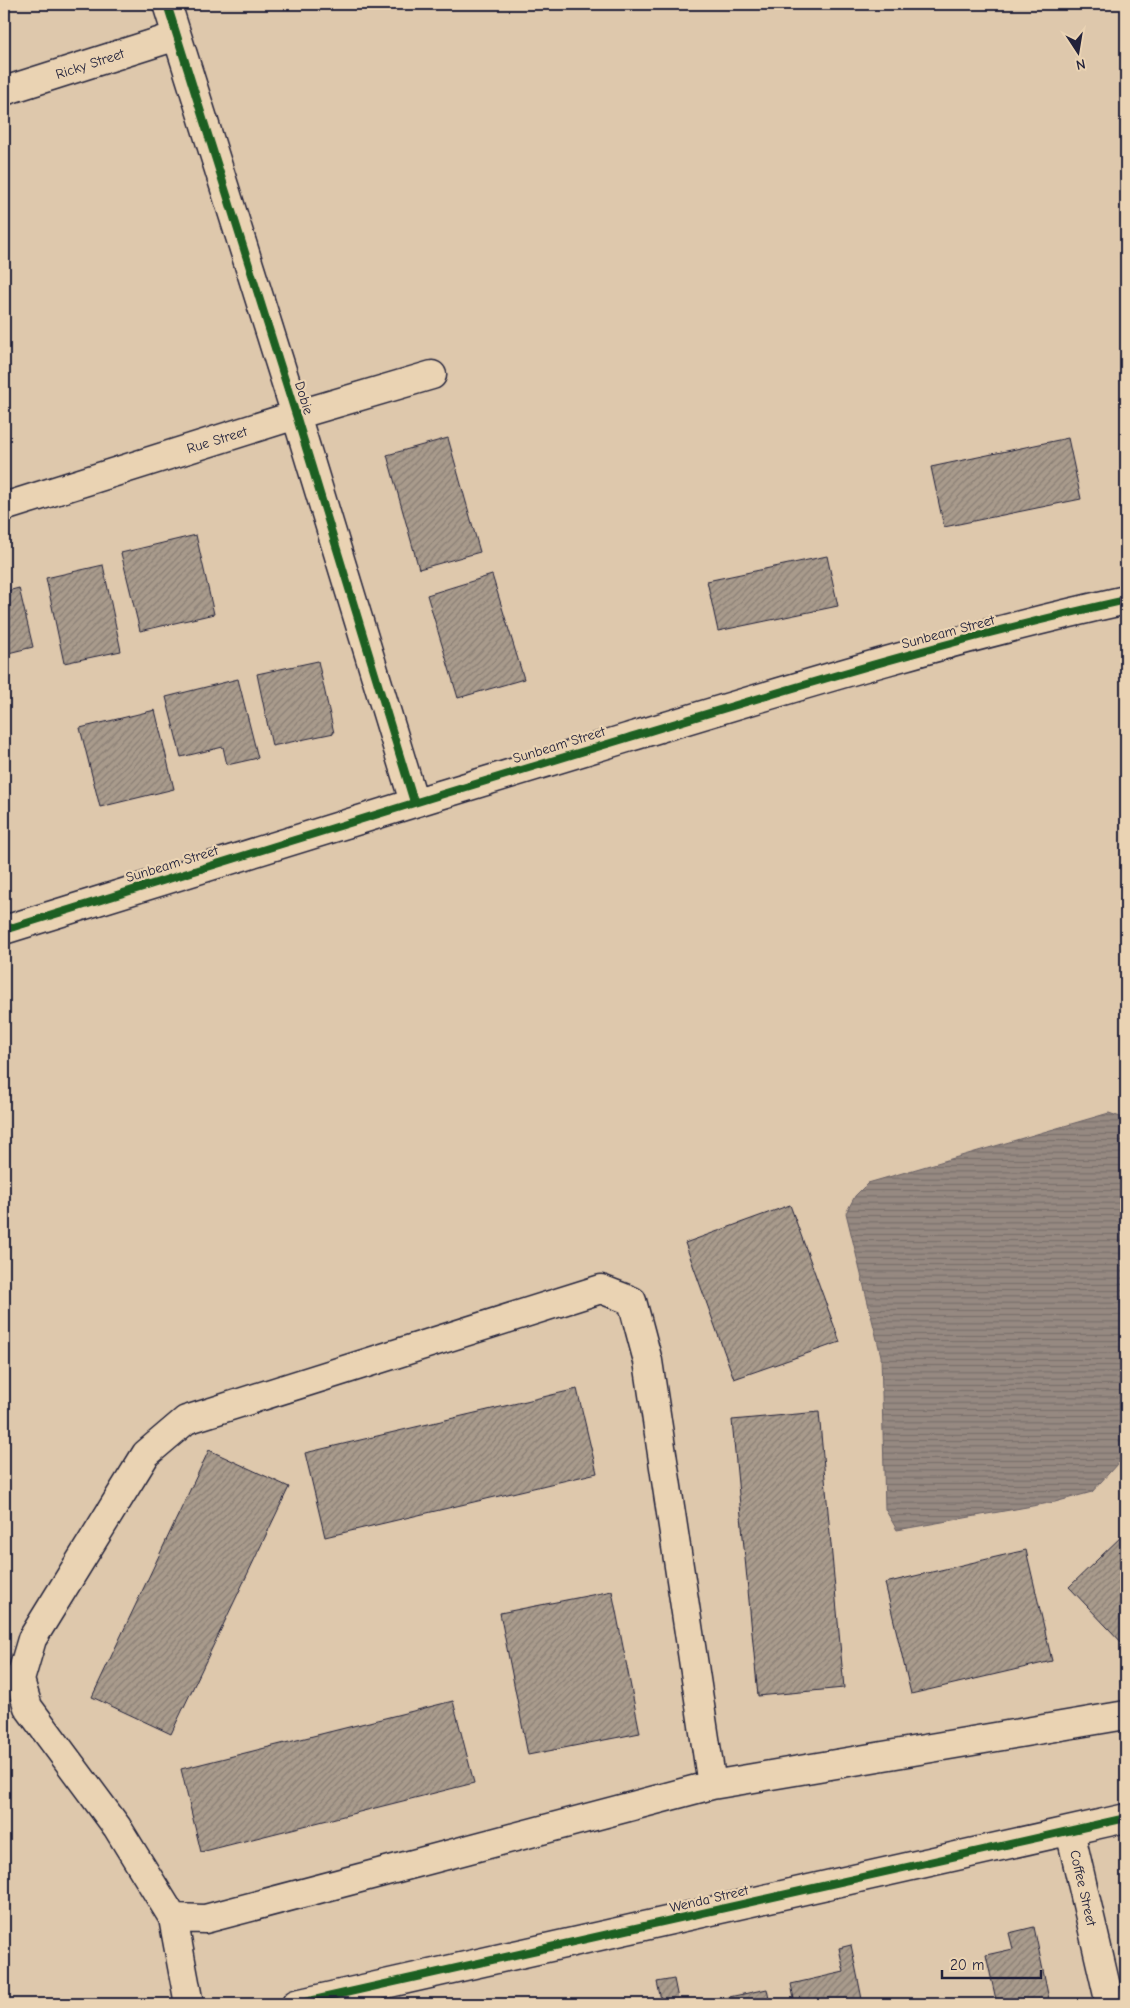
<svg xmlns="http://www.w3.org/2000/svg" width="1130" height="2008" font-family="'Comic Neue',sans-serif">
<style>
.water{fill:url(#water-rules);stroke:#686065}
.building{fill:url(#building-hatch);stroke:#22223b}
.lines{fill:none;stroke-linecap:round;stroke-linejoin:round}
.minor-casing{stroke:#22223b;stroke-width:31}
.minor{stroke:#ead3b3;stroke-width:28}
.cycleway-casing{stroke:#ead3b3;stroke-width:11}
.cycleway{stroke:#1b5e20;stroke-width:8}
.labels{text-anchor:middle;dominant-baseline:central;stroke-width:4.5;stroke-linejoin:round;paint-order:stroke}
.street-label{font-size:14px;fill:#22223b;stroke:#ead3b3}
</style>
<defs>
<pattern id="water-rules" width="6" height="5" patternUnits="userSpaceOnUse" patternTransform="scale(1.25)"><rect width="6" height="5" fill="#968981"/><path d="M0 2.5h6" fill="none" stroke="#7a706b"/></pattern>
<pattern id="building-hatch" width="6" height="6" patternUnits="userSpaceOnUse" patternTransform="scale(1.25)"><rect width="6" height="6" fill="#a99b8c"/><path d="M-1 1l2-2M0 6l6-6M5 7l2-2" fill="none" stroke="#897e74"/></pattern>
</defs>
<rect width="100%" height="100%" fill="#dec8ac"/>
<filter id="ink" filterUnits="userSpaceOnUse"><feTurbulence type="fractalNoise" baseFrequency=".02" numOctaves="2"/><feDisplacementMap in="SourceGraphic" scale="10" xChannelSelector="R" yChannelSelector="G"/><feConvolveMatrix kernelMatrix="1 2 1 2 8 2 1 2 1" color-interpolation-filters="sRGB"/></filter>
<g filter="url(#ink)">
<path class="water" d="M1109,1113L1126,1119V1454L1092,1492L1055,1502L897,1530L885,1509L881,1356L846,1213L855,1196L868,1183Z"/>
<path class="building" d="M448,438L480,552L419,569L387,455Z
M1068,438L1081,499L944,527L931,467Z
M196,535L214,614L140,631L121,553Z
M827,556L838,606L718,631L707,581Z
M103,565L121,651L64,663L46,578Z
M492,575L524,679L458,698L427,595Z
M19,588L33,647L4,654V592Z
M318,661L334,733L272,746L257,674Z
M238,679L258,758L227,765L223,747L181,757L166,697Z
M155,710L174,789L100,807L80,728Z
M790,1205L840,1342L734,1379L685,1243Z
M577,1389L597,1473L325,1537L305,1453Z
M819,1412L844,1688L758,1696L732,1420Z
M209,1450L289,1487L171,1734L92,1697Z
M1126,1532V1647L1069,1587Z
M1026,1550L1052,1661L911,1694L885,1583Z
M612,1591L640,1733L528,1755L500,1613Z
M453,1701L474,1783L201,1852L181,1769Z
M1034,1927L1050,2004H997L986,1955L1013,1949L1009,1933Z
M851,1945L863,2004H795L791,1984L844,1972L839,1948Z
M674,1979L679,2004H662L657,1982Z
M767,1989L770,2004H716L715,2000Z"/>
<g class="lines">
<defs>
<path id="minor" d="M167,4L296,415L414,802
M4,91L177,36
M4,507L296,415L432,375
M4,930C211,865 419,801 627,738C792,688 958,637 1126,600
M1070,1831L1110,2004
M173,1918L205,1919L712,1785L1126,1715
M189,2004L173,1918L117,1827L28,1707L20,1680L32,1639L146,1454L186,1420L601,1289L632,1301L648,1361L712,1785
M296,2004L1126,1818"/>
</defs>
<use href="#minor" class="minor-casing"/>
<use href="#minor" class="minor"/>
<defs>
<path id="cycleway" d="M167,4L296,415L414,802
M4,930C211,865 419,801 627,738C792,688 958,637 1126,600
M296,2004L1126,1818"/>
</defs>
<use href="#cycleway" class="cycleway-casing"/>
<use href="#cycleway" class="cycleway"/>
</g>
</g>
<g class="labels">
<g class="street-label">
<text transform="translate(90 64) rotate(-18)">Ricky Street</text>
<text transform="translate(304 398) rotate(73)">Dobie</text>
<text transform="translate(217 440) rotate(-17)">Rue Street</text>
<text transform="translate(948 632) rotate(-15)">Sunbeam Street</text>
<text transform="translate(559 745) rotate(-17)">Sunbeam Street</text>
<text transform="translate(172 864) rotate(-17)">Sunbeam Street</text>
<text transform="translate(1083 1888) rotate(77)">Coffee Street</text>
<text transform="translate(709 1899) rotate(-13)">Wenda Street</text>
</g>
</g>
<rect width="1130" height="2008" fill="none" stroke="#ead3b3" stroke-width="20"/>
<rect x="10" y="10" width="1110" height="1988" fill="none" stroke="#22223b" stroke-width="2" filter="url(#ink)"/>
<g transform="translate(1078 52) rotate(168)" stroke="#ead3b3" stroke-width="4" paint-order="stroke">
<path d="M0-4L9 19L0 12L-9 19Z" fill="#22223b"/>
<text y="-8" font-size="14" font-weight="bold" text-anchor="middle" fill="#22223b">N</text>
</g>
<path d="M942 1970v8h99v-8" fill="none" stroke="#22223b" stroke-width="2.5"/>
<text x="950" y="1970" font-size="15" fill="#22223b" stroke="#ead3b3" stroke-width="4" paint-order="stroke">20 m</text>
</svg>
